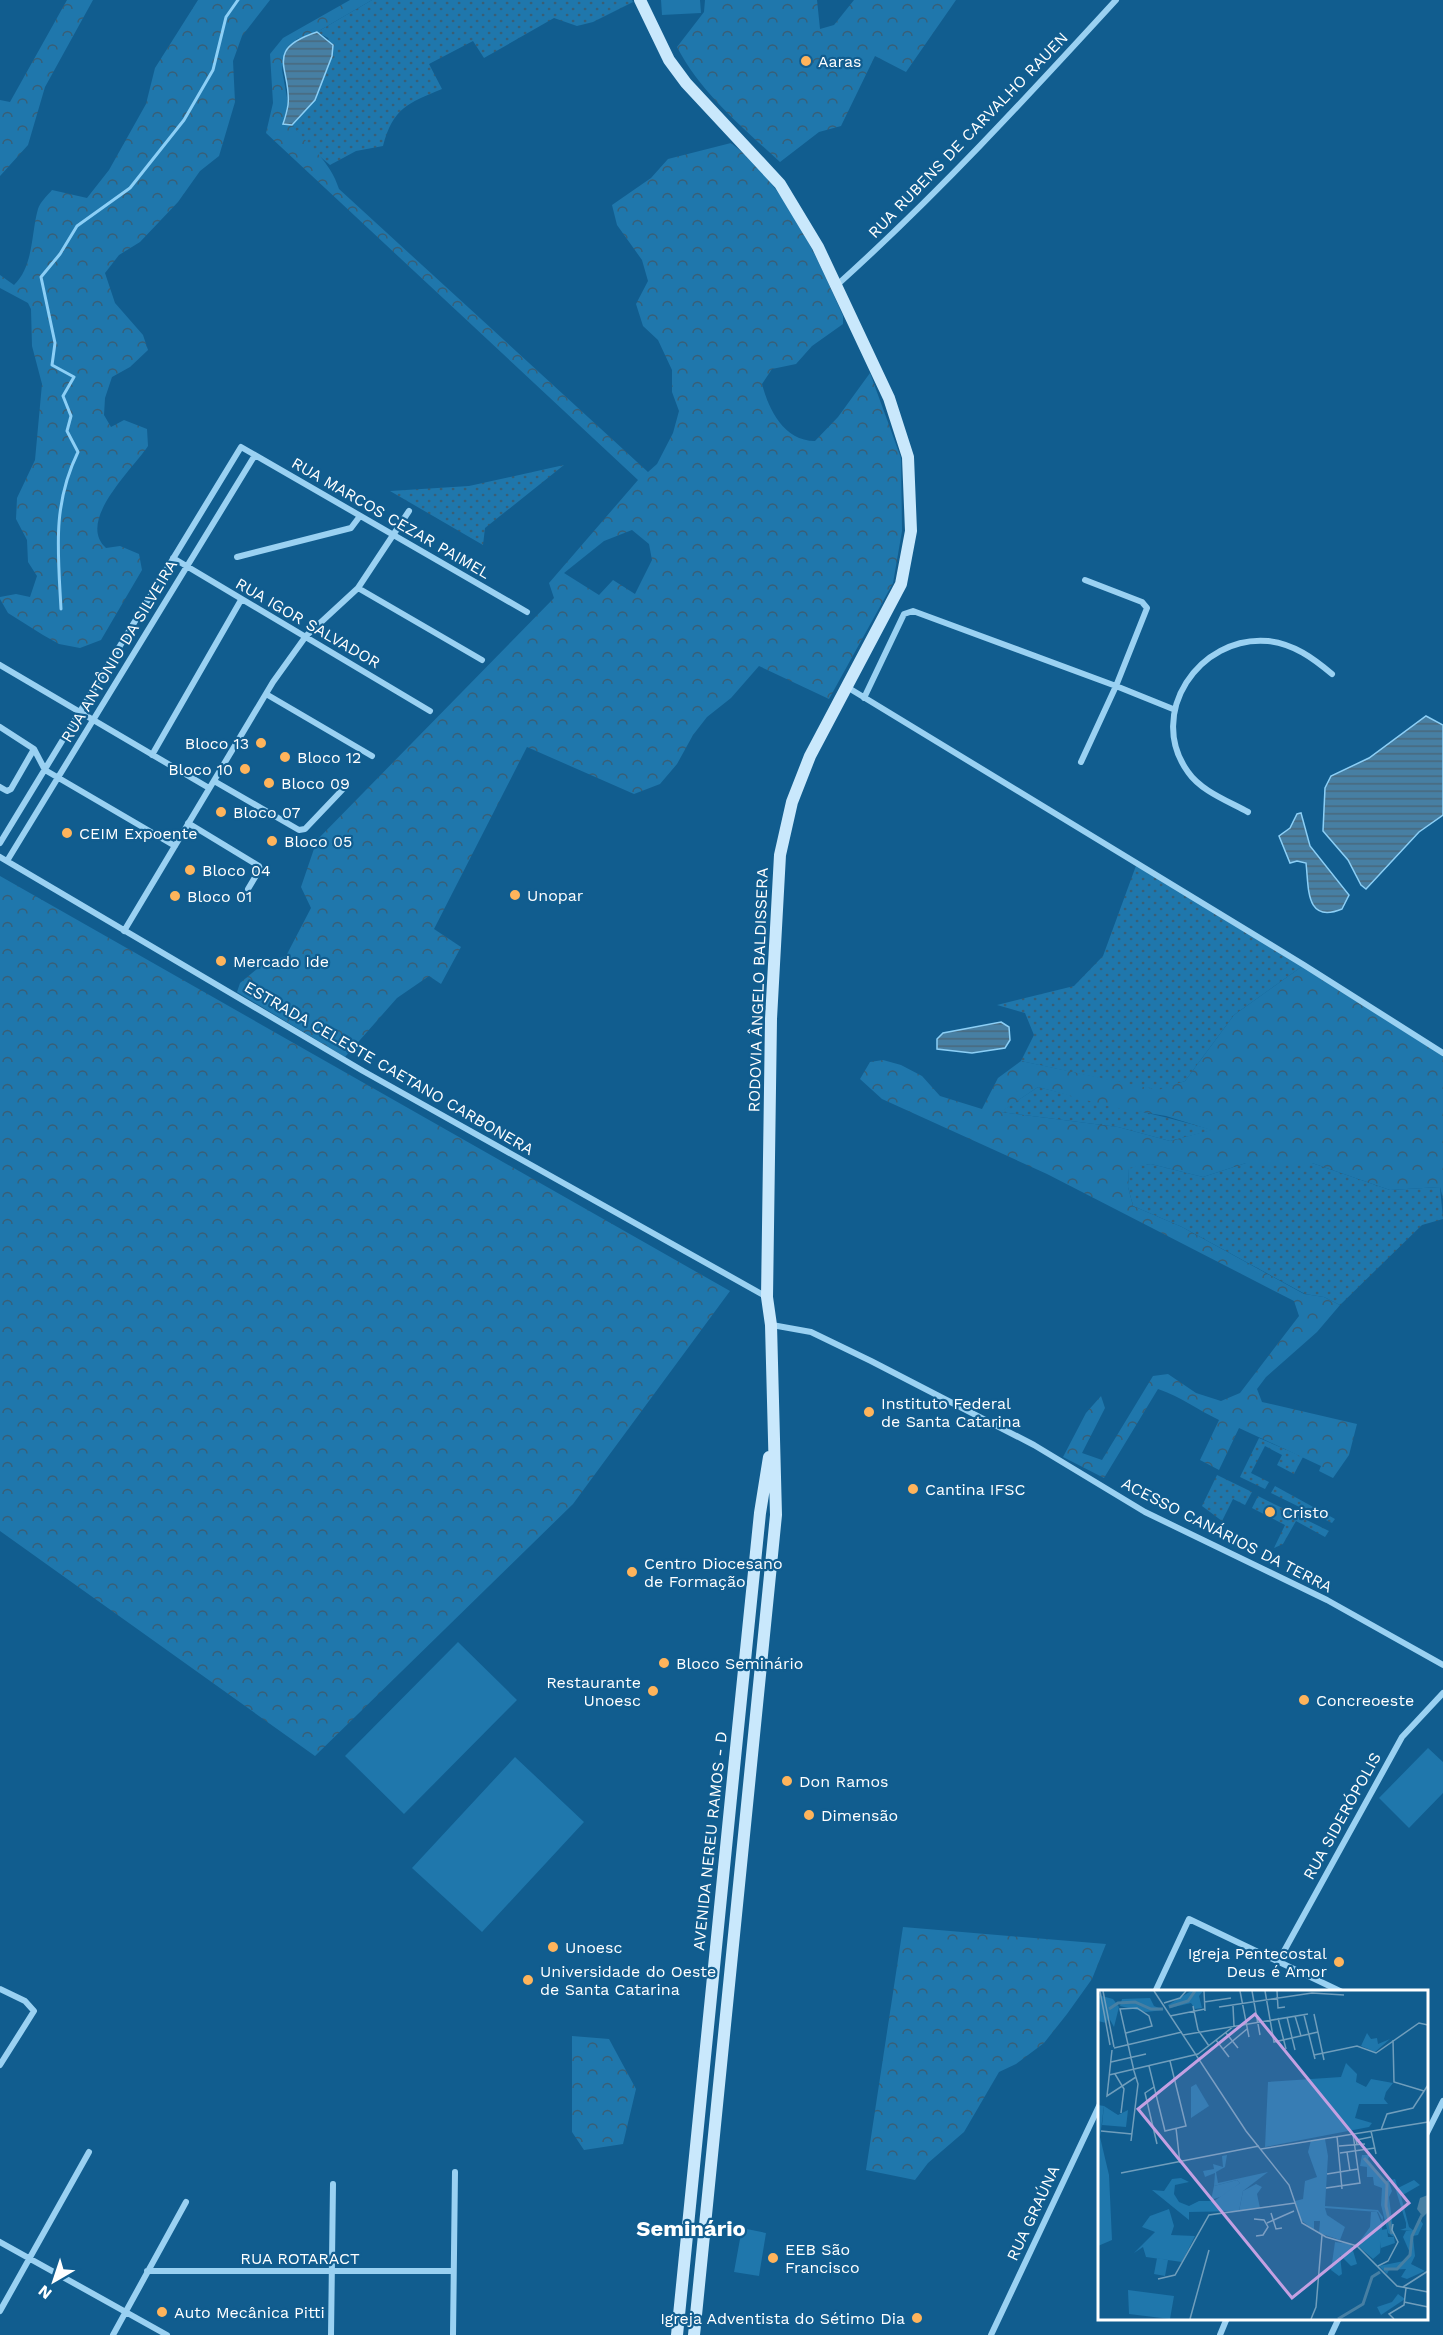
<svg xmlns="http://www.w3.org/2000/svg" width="1443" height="2335" font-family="'Work Sans',sans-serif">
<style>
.grass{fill:url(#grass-dots)}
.forest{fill:url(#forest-crowns);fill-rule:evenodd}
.pitch{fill:#1f77ac}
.water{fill:url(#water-rules);stroke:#8ccff6;stroke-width:1.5}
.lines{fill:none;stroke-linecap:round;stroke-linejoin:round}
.stream{stroke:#8ccff6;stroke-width:3}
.street{stroke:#9ad1f2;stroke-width:6}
.secondary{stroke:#c9e8fc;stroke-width:12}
.poi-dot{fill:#ffb45b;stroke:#115d8f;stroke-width:2}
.labels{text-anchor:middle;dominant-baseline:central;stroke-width:4.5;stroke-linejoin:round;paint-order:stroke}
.poi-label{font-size:16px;fill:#fff;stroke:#115d8f;text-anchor:start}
.street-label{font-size:16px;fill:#fff;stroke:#115d8f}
.district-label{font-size:22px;font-weight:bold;fill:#fff;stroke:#115d8f}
.inset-river{fill:none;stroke:#477fa3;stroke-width:3}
.inset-road{fill:none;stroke:#709ebc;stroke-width:1.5}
.view{fill:#c4a0e2;fill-opacity:0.15;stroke:#c4a0e2;stroke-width:3}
.inset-edge{fill:none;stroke:#fff;stroke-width:3}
</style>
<defs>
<pattern id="grass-dots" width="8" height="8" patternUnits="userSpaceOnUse" patternTransform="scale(1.5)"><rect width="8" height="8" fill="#1f77ac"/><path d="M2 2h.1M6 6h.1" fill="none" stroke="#385f77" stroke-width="1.8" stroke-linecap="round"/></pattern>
<pattern id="forest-crowns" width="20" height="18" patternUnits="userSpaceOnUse" patternTransform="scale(1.5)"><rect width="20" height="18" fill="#1f77ac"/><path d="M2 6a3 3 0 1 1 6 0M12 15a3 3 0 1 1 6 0" fill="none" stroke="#385f77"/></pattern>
<pattern id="water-rules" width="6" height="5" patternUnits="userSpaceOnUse" patternTransform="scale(1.5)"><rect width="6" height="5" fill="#477fa3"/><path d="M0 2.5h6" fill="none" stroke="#49687c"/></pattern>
</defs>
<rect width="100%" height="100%" fill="#115d8f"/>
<path class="grass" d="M372,0H632L633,2L593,22L577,26L554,18L484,58L473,41L429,64L442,89C408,103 393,108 383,146L356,151L330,165L311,149L292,125L315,100L332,56L328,38L317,32Z
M564,465L485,528L483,545L390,491L469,486Z
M1137,863L1304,965L1234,1015L1185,1081L1158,1091L1021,1061L1034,1035L1025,1013L997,1005L1074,986L1103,956Z
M1038,1087C1096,1102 1155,1113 1213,1130L1170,1141L1118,1127L1000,1112Z
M1246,1163H1312L1390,1190L1440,1187L1443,1219L1422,1225L1340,1305L1324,1297L1305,1294L1182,1227L1133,1206L1128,1187L1129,1167L1151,1164L1203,1177Z
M1259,1438L1303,1457L1294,1474L1277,1465L1282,1455L1265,1446L1251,1473L1269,1482L1265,1489L1240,1477Z
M1217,1475L1252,1492L1245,1505L1233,1499L1222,1521L1202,1506Z
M1275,1486L1335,1519L1332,1523L1271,1493Z
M1258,1496L1329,1531L1325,1537L1296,1521L1283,1544L1274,1548L1285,1525L1252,1508Z"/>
<path class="forest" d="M67,0H93L45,87L28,145L0,176V100L10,102Z
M198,0H270L242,36L233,61L235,102L219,156L200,171L178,202L140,242L119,255L105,273L115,303L143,335L148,350L130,367L112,377L105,398L104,415L111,427L124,420L147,429L148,446C132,470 76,521 106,548L120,546L139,554L142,570L101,640L80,648L59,644L43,635L8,613L0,599V597L16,594L30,597L37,576L28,562L27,540L16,519L17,498L35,460L42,384L32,346L31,309L28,303L0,288V275L14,285C34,266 31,233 38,209C40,202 48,195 52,190L87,198L109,170L146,104L155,68Z
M350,0H372L317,32L297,39L285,51L282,70L288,103L283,123L292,125C310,147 330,161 339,189L648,472L657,464L673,433L679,411L672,392V370L658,340L643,326L636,304L648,281L642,260L617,225L612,205L651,178L668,159L731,143C785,184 816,255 843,316V324L812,346L796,364L772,369L762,384C769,410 784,441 815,441L838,417L870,373L901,458L902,531L893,583L829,699L759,666L731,698L707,717L693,735L677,764L660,784L634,794L527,747L434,929L461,947L441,984L429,976L397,998L345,1057L237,992L240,983L263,964L286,956L311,908L301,887L317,840L554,598L549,583L638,480L266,133L273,103L270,54L283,38ZM632,530L649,544L652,560L635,594L613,580L599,595L564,573L604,541Z
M705,0H817L820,29L834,25L854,0H956L906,72L875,56L841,126L819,132L780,162C742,127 701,93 677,47L704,12Z
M0,876L730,1291L573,1504L315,1756L0,1531Z
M1304,965L1443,1053V1199L1440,1187L1390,1190L1312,1163H1246L1203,1177L1151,1164L1129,1168L1128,1187L1133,1206L1182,1227L1304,1294L1324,1297L1340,1305L1317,1332L1266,1377L1257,1389L1262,1402L1357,1424L1349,1455L1333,1478L1319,1471L1321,1466L1239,1428L1219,1470L1200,1460L1219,1420C1196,1409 1182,1397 1158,1389L1104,1478L1063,1457L1086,1413L1101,1396L1105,1408L1082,1453L1102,1460L1153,1376L1168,1374L1196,1393L1221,1401L1240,1393L1299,1316L1294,1301L1047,1174L882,1099L860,1079L870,1062L883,1060L901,1065L922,1076L940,1096L982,1109L998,1078L1021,1061L1158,1090L1185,1081L1234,1015ZM1038,1087L1112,1107L1166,1116L1211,1130L1170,1141L1118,1127L1001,1112Z
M903,1927L1106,1944L1092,1979L1067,2014L1044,2043L1016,2064L999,2072L964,2132L928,2163L915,2180L866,2170Z
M572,2036L609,2039L636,2089L623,2144L584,2150L572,2132Z"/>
<path class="pitch" d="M661,0H700L701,13L662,15Z
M458,1642L517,1700L404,1814L345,1756Z
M1428,1748L1443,1762V1793L1409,1828L1379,1798Z
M515,1757L584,1822L482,1932L412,1868Z
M742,2228L766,2233L759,2276L734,2272Z"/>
<path class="water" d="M317,32L333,45L332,56L315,100L292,125L283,124C285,118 287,111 288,105C292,69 262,50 317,32Z
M1426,716L1443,725V815L1419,832L1366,889L1361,885L1348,860L1323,831L1325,788L1331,776L1369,758Z
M1301,813L1310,846L1349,895L1342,909C1305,924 1309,888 1306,863L1297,861L1290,863L1279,836L1290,828L1297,814Z
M1001,1022L1009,1027L1010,1040L1005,1048L972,1053L937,1049V1039L943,1033Z"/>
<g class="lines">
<path class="stream" d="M61,609C58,552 52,505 78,452L67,431L71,416L63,396L74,377L52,365L55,343L41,277L60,254L77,226L130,188L184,120L213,70L226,17L238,0"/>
<path class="street" d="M837,285C936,196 1026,98 1116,0
M237,557L351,528L360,516
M173,558L430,711
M358,588L482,660
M0,665L209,788
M847,687L1304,965L1443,1053
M266,694L372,756
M864,698L904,614L913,611L1116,686L1173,709
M0,727L34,749L45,770L175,846
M152,755L241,600
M1081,762L1116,686L1147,608L1142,602L1085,580
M214,781L299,830L305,829L344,788
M0,787L7,791L11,789L34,749
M1248,812C1228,801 1201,791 1188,772C1146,714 1199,635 1268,641C1294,644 1313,658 1332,674
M188,823L259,866L260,869L248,889
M0,843L241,447L527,612
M0,857L363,1071L767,1297
M7,861L255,455
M124,931L273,682L306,636L358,588L409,511
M772,1325L811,1332L871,1361L1034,1445L1145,1512L1327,1600L1443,1665
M1278,1962L1402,1737L1443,1693
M0,1989L25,2001L34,2011L0,2065
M1155,1992L1189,1919L1342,1992
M1426,2135L1443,2101
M0,2242L167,2335
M147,2271H452
M0,2311L89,2152
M113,2335L186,2202
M331,2335L333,2184
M453,2335L455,2172
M991,2335L1100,2104
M1220,2335L1227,2318
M1331,2335L1339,2318"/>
<path class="secondary" d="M640,0L669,60L686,83L780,184L818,247L889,398L908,457L911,531L901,584L810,756L792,802L780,855L771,1019L767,1297L771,1325L776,1515L694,2335
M677,2335L735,1758L760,1513L769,1457"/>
</g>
<g class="poi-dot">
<circle cx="806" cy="61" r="6"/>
<circle cx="261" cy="743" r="6"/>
<circle cx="285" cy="757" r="6"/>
<circle cx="245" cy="769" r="6"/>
<circle cx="269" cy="783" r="6"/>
<circle cx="221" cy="812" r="6"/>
<circle cx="67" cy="833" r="6"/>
<circle cx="272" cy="841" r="6"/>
<circle cx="190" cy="870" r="6"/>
<circle cx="515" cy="895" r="6"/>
<circle cx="175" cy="896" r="6"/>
<circle cx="221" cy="961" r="6"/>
<circle cx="869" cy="1412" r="6"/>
<circle cx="913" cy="1489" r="6"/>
<circle cx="1270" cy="1512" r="6"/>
<circle cx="632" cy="1572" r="6"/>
<circle cx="664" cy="1663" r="6"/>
<circle cx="653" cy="1691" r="6"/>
<circle cx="1304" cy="1700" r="6"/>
<circle cx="787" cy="1781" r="6"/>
<circle cx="809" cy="1815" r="6"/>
<circle cx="553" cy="1947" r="6"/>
<circle cx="1339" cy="1962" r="6"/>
<circle cx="528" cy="1980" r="6"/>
<circle cx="773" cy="2258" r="6"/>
<circle cx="162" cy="2312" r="6"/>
<circle cx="917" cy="2318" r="6"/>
</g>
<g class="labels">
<g class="poi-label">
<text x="818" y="61">Aaras</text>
<text x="249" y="743" text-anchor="end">Bloco 13</text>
<text x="297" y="757">Bloco 12</text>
<text x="233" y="769" text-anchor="end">Bloco 10</text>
<text x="281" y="783">Bloco 09</text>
<text x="233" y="812">Bloco 07</text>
<text x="79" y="833">CEIM Expoente</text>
<text x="284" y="841">Bloco 05</text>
<text x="202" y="870">Bloco 04</text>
<text x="527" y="895">Unopar</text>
<text x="187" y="896">Bloco 01</text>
<text x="233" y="961">Mercado Ide</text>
<text x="881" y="1403">Instituto Federal<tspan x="881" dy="18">de Santa Catarina</tspan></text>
<text x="925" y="1489">Cantina IFSC</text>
<text x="1282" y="1512">Cristo</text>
<text x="644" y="1563">Centro Diocesano<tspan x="644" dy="18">de Formação</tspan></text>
<text x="676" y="1663">Bloco Seminário</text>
<text x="641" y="1682" text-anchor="end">Restaurante<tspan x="641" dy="18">Unoesc</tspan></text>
<text x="1316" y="1700">Concreoeste</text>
<text x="799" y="1781">Don Ramos</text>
<text x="821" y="1815">Dimensão</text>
<text x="565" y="1947">Unoesc</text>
<text x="1327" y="1953" text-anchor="end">Igreja Pentecostal<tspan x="1327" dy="18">Deus é Amor</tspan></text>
<text x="540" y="1971">Universidade do Oeste<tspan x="540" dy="18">de Santa Catarina</tspan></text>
<text x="785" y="2249">EEB São<tspan x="785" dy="18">Francisco</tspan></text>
<text x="174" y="2312">Auto Mecânica Pitti</text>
<text x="905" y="2318" text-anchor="end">Igreja Adventista do Sétimo Dia</text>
</g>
<g class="street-label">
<text transform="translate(968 135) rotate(-46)">RUA RUBENS DE CARVALHO RAUEN</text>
<text transform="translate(391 518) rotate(30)">RUA MARCOS CEZAR PAIMEL</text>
<text transform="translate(308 623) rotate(30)">RUA IGOR SALVADOR</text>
<text transform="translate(119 651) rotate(-59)">RUA ANTÔNIO DA SILVEIRA</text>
<text transform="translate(758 990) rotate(-88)">RODOVIA ÂNGELO BALDISSERA</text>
<text transform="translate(389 1068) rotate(30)">ESTRADA CELESTE CAETANO CARBONERA</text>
<text transform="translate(1227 1535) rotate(27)">ACESSO CANÁRIOS DA TERRA</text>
<text transform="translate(1342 1816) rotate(-61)">RUA SIDERÓPOLIS</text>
<text transform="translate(710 1841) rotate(-84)">AVENIDA NEREU RAMOS - D</text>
<text transform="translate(1033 2213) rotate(-65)">RUA GRAÚNA</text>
<text x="300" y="2258">RUA ROTARACT</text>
</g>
<g class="district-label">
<text x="691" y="2228">Seminário</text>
</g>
</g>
<g transform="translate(1098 1990)">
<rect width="330" height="330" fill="#115d8f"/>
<path d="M52,8L56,16L66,20L48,22L22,16L24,9ZM0,115L6,116L2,147L11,185L14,250L0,256ZM139,190L142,193L128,205L113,210L116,196ZM158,194L164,197L159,204L162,218L141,221L145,201ZM273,222H279L283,232L282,263L275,269L259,255L272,237ZM289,239L290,247H296L297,253L283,258V240Z" fill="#1f77ac"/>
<path d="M93,1H105L101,6L104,18L97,19L93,13L72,18L70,15ZM0,5L15,9L21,17L16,37L11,28L8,33L0,31ZM269,43L273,49L279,48L280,54L292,49L277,62L263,56ZM248,73L259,84L258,92L268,97L273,89L295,93L288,102L286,109L290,114H261L257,128L274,133L271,137L167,157L170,92L243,87ZM98,94L111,116L93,128V97ZM6,116L20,125L30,120L28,137L4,135ZM227,149L230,166L227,216L280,220L285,227L282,263L280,239L284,230L280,222L227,218L229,225L247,237L242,250L221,243L222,231H216V240L203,230L197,211L205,209L207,191L219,187L210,162L213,150ZM129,165L127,177L118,182L120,193L170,182L145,201L141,221L91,222V230L54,200L66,201L74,189L83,188L91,192L77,195L76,204L81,212L91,216L101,211H116L142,193L139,190L116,196L117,183L107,187L105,181L116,179L115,174L125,177L124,166ZM264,165H272L270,169L282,185L288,191L297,189L300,198L316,190L322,195L303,206L311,237L316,241L302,240L308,238V233L295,191L291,192L294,201L291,207L296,247L290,243L283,215L284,198L276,195L275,187H269V177L262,176ZM71,219L76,236L73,245L97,246L84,272L48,267L45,257L36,263L57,242L44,237L52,226ZM237,252L253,254L259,274L253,276L242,265L244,284L241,286L233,280ZM30,300L76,306L72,329L31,324ZM300,304L307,309L283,325L279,317L294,312Z" fill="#1f77ac"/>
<path d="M321,228L325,234L320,245L315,246L317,266L313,274L327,281L309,289L303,287L308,279L291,280L289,284L281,276L306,271L312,263L305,247L308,241L316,240Z" fill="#1f77ac"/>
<path d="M59,268L70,270L67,286L56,284Z" fill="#1f77ac"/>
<path d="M330,205V222L325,227L319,219L322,208Z" fill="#477fa3"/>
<path class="inset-river" d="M71,17L90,11L97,1M11,19L20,13L37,12L53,19H65M266,168L289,194L288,216L294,244M286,279H299L312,265L314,246L324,225M240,329L265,314L274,287L282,282"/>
<path class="inset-road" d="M2,1L12,55M5,1L16,57M56,1L148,141L191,195L204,233L228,247L259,256L299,296L330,302M106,1L107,21M142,1L151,47M154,1L162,45M167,1L176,52L220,42M179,1L180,18L187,17M106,12L133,8M66,13L82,8L88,1M95,16L100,40L111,56M135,16L136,36M121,17L214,3L246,5M216,24L226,70M206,25L217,69M72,26L107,19M197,26L203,46M189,27L197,60M180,28L188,59M28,43L54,36L51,26L39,18L22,19L36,81L40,94L33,151M128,43L140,58M85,45L210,24M118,50L131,67M295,50L296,92L326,101M16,58L84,42M125,59L149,39M14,60L9,106L38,87M216,65L259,56L278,63L321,33L330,35M13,72L48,64M51,76L67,141L88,136L72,71M17,84L26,99L23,123M11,85L100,64L136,36M56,97L47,103L59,154M78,138L82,173M283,140L289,124L315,118L330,95M3,141L34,144M273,141L278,164M239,146L244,199M259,154L258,150L273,147M241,156L267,154M163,159L330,132M249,162L252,181M242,163L277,158M23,183L161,156M229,184L260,179M228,198L262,193L255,144M173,223L178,239L184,238M156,229L166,230L170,237L165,245L158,246M169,233L196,221M280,276L290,271L300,252L294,240L295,234M60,289L77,285L111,225L197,213M305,297L330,281M306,312L330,317M92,329L111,260M213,329L218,317L224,245M296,329L291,324L306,315L308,298"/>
<path class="view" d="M157,24L311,213L194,308L40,119Z"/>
<rect width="330" height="330" class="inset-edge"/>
</g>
<g transform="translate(54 2281) rotate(219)" stroke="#115d8f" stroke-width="4.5" paint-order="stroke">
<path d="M0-4.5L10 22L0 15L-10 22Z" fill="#ffffff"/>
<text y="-9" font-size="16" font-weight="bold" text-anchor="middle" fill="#ffffff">N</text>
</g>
</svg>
